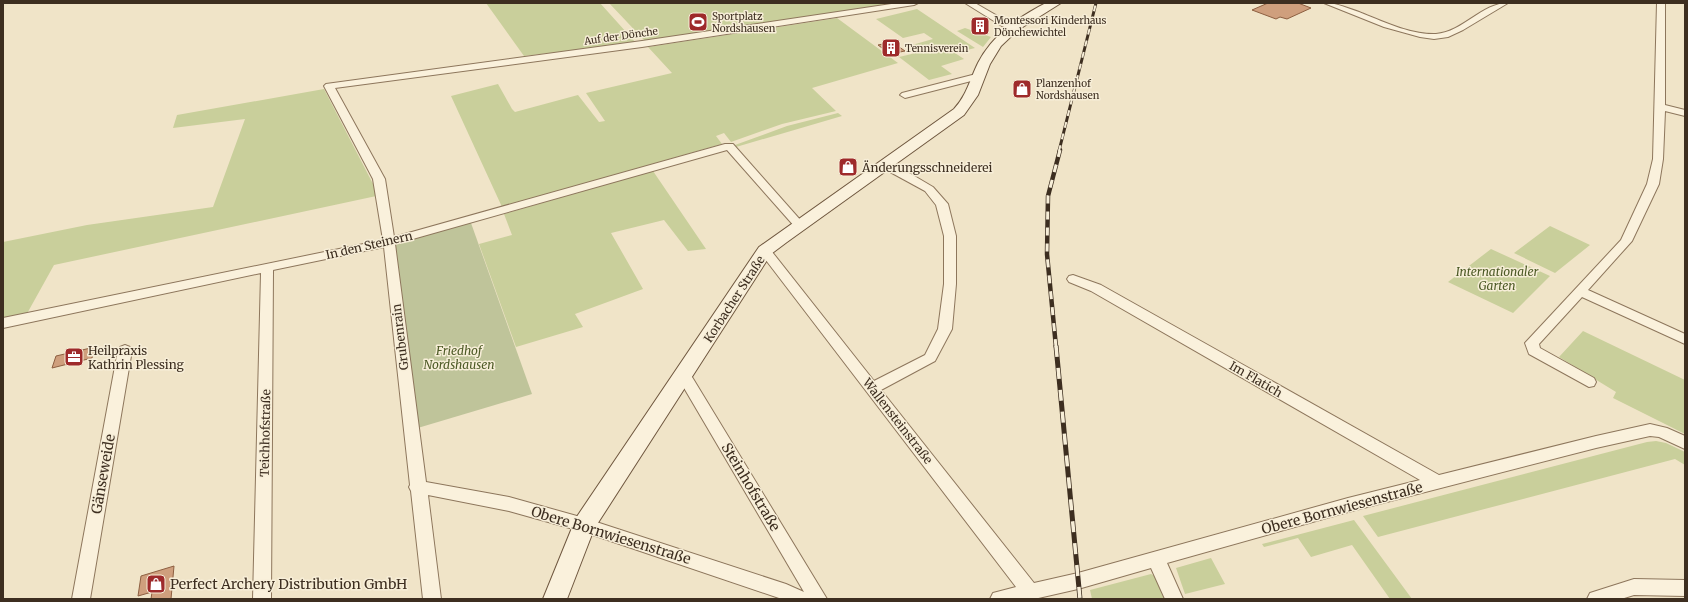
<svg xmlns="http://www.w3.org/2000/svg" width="1688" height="602" font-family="Merriweather,serif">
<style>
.green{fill:#c9cf9b}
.cemetery{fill:#bfc49a}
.building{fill:#cf9f7d;stroke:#8d5f41}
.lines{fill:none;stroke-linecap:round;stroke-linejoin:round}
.street-casing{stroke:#8d765c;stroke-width:2}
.secondary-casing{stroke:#6f573f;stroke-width:2}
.street{fill:#faf1dc;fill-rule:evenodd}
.secondary{fill:#faf1dc;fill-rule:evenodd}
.rail-far2-casing{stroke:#3d2e20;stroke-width:3}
.rail-far1-casing{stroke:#3d2e20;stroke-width:4.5}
.rail-casing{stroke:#3d2e20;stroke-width:5}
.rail-far2{stroke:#f7eed8;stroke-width:2;stroke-dasharray:6;stroke-linecap:butt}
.rail-far1{stroke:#f7eed8;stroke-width:3;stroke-dasharray:8;stroke-linecap:butt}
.rail{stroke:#f7eed8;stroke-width:3.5;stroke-dasharray:11;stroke-linecap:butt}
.labels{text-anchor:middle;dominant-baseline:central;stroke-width:3;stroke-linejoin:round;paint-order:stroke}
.far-poi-label{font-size:10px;fill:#3d2e20;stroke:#f7eed8;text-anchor:start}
.far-street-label{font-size:10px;fill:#3d2e20;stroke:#f7eed8}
.poi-label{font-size:12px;fill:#3d2e20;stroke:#f7eed8;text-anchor:start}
.street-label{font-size:12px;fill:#3d2e20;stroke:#f7eed8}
.park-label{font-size:12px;font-style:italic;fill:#4d5a26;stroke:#f7eed8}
.near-street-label{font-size:14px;fill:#3d2e20;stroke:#f7eed8}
.near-poi-label{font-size:14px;fill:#3d2e20;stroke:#f7eed8;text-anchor:start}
</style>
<rect width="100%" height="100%" fill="#f0e4c8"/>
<path class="green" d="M486,3H600L636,43L524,56Z
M609,3H894L645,41Z
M917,9L975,48L955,53L964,59L941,66L952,74L929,80L899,57L920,52L912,45L933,39L924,33L903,38L876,19Z
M837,18L898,63L812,88L836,111L782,124L731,142L724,133L716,136L722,144L502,207L451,96L498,84L512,109L515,112L578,95L599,122L605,121L586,93L672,73L648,47Z
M965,28L991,37L983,47L957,31Z
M324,89L372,182L381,195L54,265L24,319L3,323V242L87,225L213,207L245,119L173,128L177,115Z
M838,113L842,116L736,147L735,145L787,126Z
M653,171L706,249L688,251L664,220L611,233L643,289L575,314L583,327L516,347L479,244L512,235L504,214Z
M1550,226L1590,245L1555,273L1514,253Z
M1491,249L1550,276L1513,313L1448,282Z
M1583,331L1685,380V434L1613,398L1616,392L1559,357Z
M1656,441L1666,443L1685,452V465L1675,459L1378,537L1363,516L1647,442Z
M1354,520L1412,599H1390L1352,545L1311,557L1298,538L1264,547L1262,544Z
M1211,558L1225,584L1185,594L1176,568Z
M1151,574L1155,576L1164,599H1092L1090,590Z"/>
<path class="cemetery" d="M471,223L532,394L411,430L389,242Z"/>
<path class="building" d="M1268,3H1298L1311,8L1287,19L1280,17L1276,19L1252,10Z
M892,42L905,51L890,54L878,45Z
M95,347L92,358L52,368L56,356Z
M174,566L171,599H151L152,592L138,596L141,576Z"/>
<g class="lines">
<defs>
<path id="street" d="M898,3H918L914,5L642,47L335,88L385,179L394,237L725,144H733L803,223L805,225L803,227H795L727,150L395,244L426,482L509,497L584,518L786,584L804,592L677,376L679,372L684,371L689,372L827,599H782L584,532L509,511L428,495L441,599H423L411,491L409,487L410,485L384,247L273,270L271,599H253L261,273L3,328V318L383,240L373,179L324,86L326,84L642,41Z
M965,3H975L1018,28L1014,31L1002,26Z
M1324,3C1337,3 1347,8 1359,12C1382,21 1410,35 1436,34C1463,32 1482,3 1508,3L1463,30L1448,37L1434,39L1420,37L1384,27Z
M1657,3H1665V105L1685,110V116L1665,111L1663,159L1659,184L1632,241L1588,290L1685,334V344L1582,297L1539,344L1540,348L1594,378L1596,382L1594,386L1589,387L1529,354L1525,343L1621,240L1647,184L1653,159Z
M980,73L985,76L983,78L905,98L900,95L902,93Z
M885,162L911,174L933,187L948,204L956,236V284L952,329L935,361L881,390L1034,583L1078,573L1348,498L1420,480L1091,291L1069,282L1067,279L1069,276L1073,275L1101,285L1439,475L1596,436L1650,424L1667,428L1685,436V449L1659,437L1650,436L1596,448L1348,512L1167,563L1183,599H1165L1151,568L1078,589L1034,599H990L993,593L1016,587L759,251L761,248H769L874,381L925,355L938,329L944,284V236L936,205L925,191L881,167L880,165L881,163Z
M125,345L130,347L132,350L90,599H72L118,350L120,347Z
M1634,579L1685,580V596L1634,595L1621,599H1587L1590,593Z"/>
<path id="secondary" d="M1046,3H1061L1018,30L1001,46L990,64L978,95L964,115L787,242L771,254L594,529L567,599H543L576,518L759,247L954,109C967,95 970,79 978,63C993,34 1019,17 1046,3Z"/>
</defs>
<use href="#street" class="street-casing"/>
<use href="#secondary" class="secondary-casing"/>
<use href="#street" class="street"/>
<use href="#secondary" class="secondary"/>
<defs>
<path id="rail-far2" d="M1059,151L1096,3"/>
<path id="rail-far1" d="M1056,347L1047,254L1048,196L1060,150"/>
<path id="rail" d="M1056,346L1080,599"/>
</defs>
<use href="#rail-far2" class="rail-far2-casing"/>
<use href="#rail-far1" class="rail-far1-casing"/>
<use href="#rail" class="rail-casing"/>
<use href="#rail-far2" class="rail-far2"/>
<use href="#rail-far1" class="rail-far1"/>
<use href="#rail" class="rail"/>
</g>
<defs>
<symbol id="stadium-square" viewBox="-11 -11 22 22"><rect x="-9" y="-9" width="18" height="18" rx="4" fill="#9e2a2b" stroke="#f7eed8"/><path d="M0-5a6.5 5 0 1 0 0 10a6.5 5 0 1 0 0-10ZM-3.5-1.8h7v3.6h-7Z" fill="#fff"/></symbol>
<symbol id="building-square" viewBox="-11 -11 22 22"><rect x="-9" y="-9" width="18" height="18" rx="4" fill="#9e2a2b" stroke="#f7eed8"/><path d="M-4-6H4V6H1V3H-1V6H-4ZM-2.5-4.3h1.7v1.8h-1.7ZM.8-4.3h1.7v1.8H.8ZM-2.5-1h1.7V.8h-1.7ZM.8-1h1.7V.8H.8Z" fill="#fff"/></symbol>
<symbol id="shop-square" viewBox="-11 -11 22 22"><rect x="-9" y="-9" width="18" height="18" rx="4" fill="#9e2a2b" stroke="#f7eed8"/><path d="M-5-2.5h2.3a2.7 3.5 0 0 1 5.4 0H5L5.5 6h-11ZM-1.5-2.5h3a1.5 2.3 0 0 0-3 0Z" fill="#fff"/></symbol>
<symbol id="office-square" viewBox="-11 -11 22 22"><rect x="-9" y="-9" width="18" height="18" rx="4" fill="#9e2a2b" stroke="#f7eed8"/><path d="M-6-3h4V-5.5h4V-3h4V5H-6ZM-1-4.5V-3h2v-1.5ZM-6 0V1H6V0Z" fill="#fff"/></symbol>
</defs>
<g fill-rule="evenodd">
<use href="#stadium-square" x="687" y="11" width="22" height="22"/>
<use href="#building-square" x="969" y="15" width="22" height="22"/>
<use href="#building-square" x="880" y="37" width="22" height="22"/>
<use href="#shop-square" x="1011" y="78" width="22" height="22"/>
<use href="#shop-square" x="837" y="156" width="22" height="22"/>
<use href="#office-square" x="63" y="346" width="22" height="22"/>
<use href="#shop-square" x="145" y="573" width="22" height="22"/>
</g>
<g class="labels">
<g class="far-poi-label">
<text x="712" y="16">Sportplatz<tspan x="712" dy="12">Nordshausen</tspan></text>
<text x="994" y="20">Montessori Kinderhaus<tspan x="994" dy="12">Dönchewichtel</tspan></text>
<text x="905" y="48">Tennisverein</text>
<text x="1036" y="83">Planzenhof<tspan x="1036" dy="12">Nordshausen</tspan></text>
</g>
<g class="far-street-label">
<text transform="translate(621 36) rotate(-8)">Auf der Dönche</text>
</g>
<g class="poi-label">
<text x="862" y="167">Änderungsschneiderei</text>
<text x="88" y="350">Heilpraxis<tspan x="88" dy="14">Kathrin Plessing</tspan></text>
</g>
<g class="street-label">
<text transform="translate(369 245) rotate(-13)">In den Steinern</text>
<text transform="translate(734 299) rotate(-57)">Korbacher Straße</text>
<text transform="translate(400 337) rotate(-97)">Grubenrain</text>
<text transform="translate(1256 379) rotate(30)">Im Flatich</text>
<text transform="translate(898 421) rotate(52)">Wallensteinstraße</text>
<text transform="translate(265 433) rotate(-89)">Teichhofstraße</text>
</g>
<g class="park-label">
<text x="1497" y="271">Internationaler<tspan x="1497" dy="14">Garten</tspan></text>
<text x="459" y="350">Friedhof<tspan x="459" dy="14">Nordshausen</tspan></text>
</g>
<g class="near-street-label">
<text transform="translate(103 474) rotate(-80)">Gänseweide</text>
<text transform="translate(751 487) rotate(59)">Steinhofstraße</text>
<text transform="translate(1342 508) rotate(-15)">Obere Bornwiesenstraße</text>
<text transform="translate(611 535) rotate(17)">Obere Bornwiesenstraße</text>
</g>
<g class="near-poi-label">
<text x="170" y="584">Perfect Archery Distribution GmbH</text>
</g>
</g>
<rect width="1688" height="602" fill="none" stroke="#3d2e20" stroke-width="8"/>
</svg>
